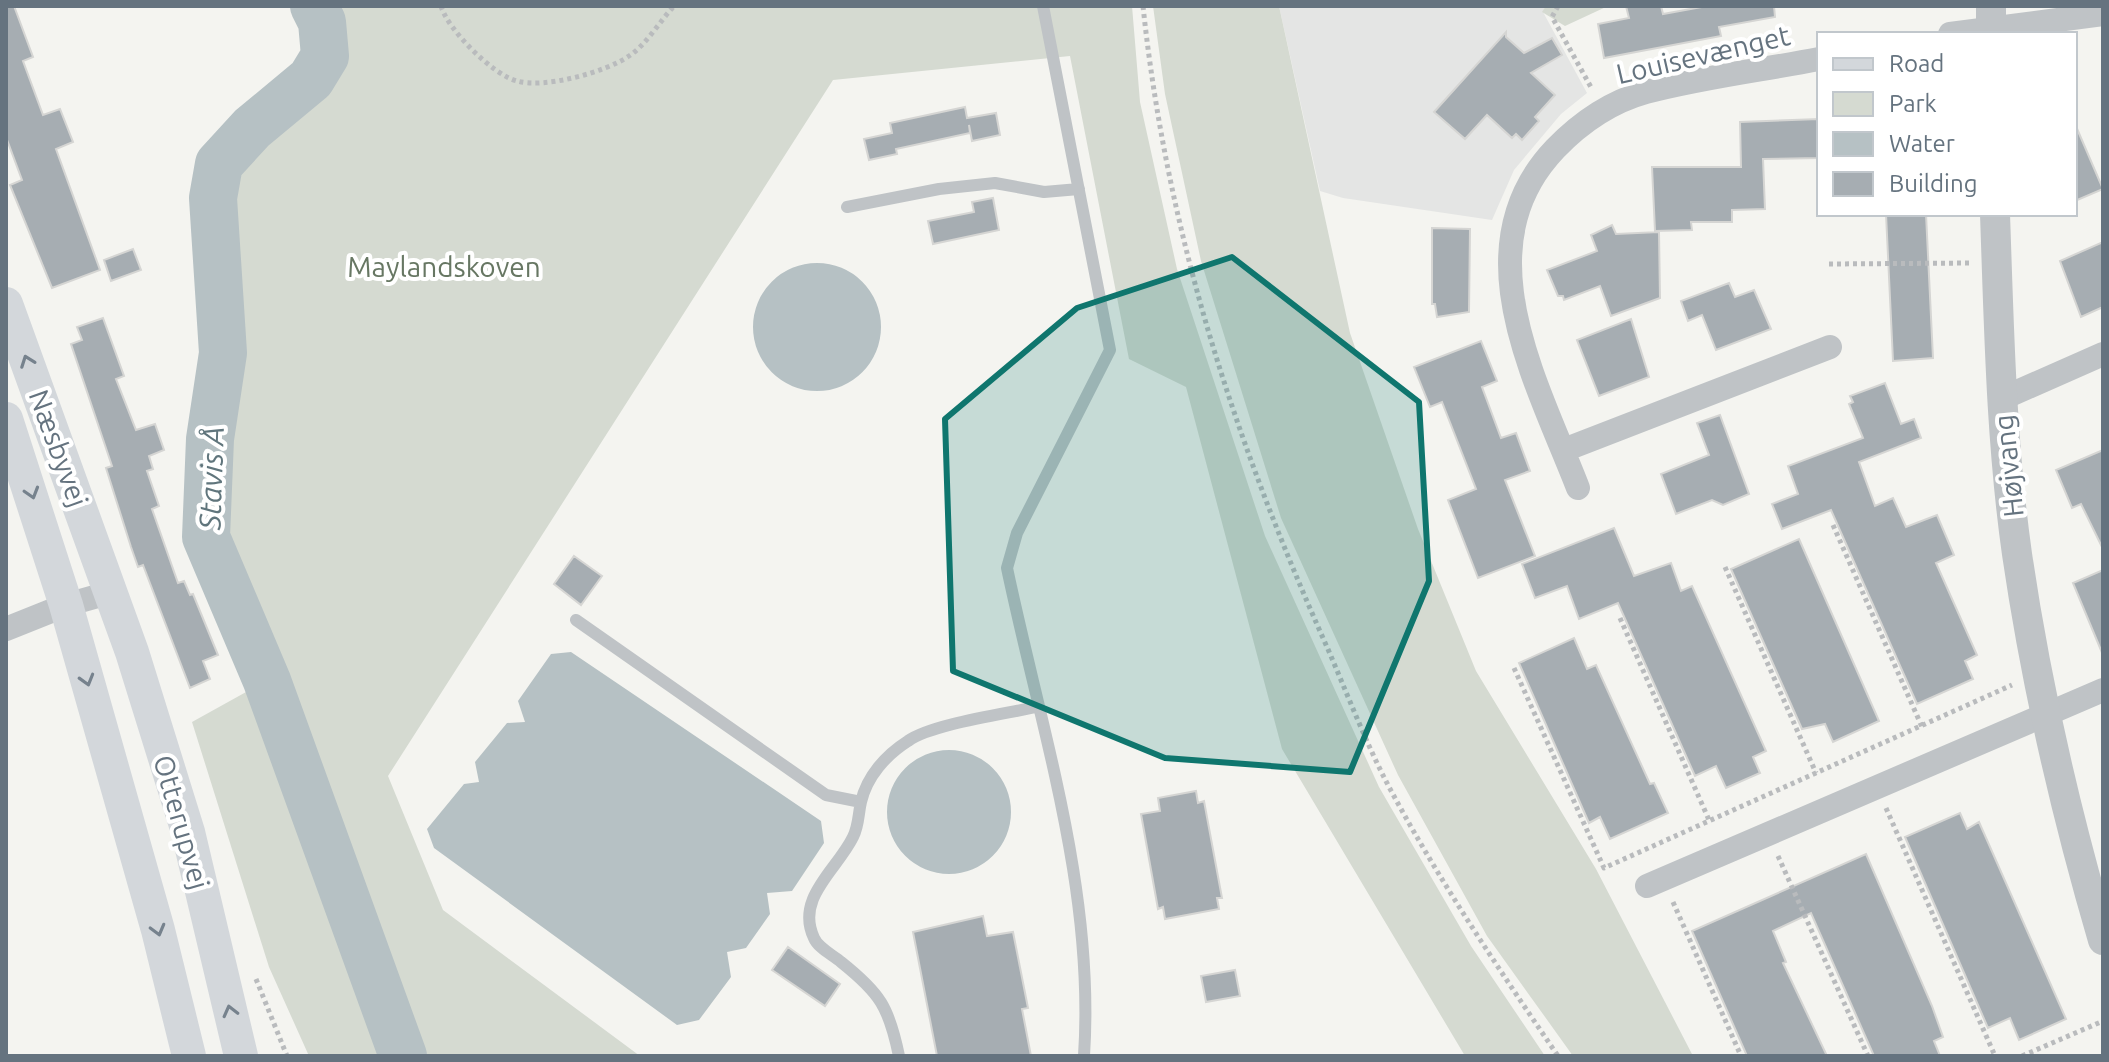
<svg xmlns="http://www.w3.org/2000/svg" width="2109" height="1062" font-family="Ubuntu,sans-serif">
<style>
.built{fill:#e4e5e4}
.green{fill:#d5dad1}
.water{fill:#b6c1c4}
.lines{fill:none;stroke-linecap:round;stroke-linejoin:round}
.river{stroke:#b6c1c4;stroke-width:48}
.building{fill:#a6adb2;stroke:#d5d5d3;stroke-width:2}
.path{stroke:#b9bbbd;stroke-width:5;stroke-dasharray:4 4;stroke-linecap:butt}
.service{stroke:#bfc3c6;stroke-width:12}
.minor{stroke:#bfc3c6;stroke-width:24}
.tertiary{stroke:#bfc3c6;stroke-width:30}
.secondary{stroke:#d3d7db;stroke-width:34}
.oneway{stroke:#76828d}
.marked{fill:#0f766e;fill-opacity:0.2;stroke:#0f766e;stroke-width:6;stroke-linejoin:round}
.labels{text-anchor:middle;dominant-baseline:central;stroke-width:8;stroke-linejoin:round;paint-order:stroke}
.street-label{font-size:28px;fill:#65737f;stroke:#fff}
.park-label{font-size:28px;fill:#677763;stroke:#fff}
.water-label{font-size:30px;font-style:italic;fill:#60757c;stroke:#fff}
</style>
<rect width="100%" height="100%" fill="#f4f4f0"/>
<path class="built" d="M1279,6H1546L1543,12L1587,93L1561,114L1514,170L1492,220L1343,198L1320,191Z"/>
<path class="green" d="M314,6H1132L1140,102L1177,269L1265,536L1379,787L1471,946L1545,1056H1465L1282,749L1186,387L1129,359L1070,56L833,80L388,776L443,910L640,1056H309L269,967L192,722L266,681L206,537L210,439L223,353L213,198L219,164L252,128L311,79L325,56L322,22Z
M1153,6H1279L1350,333L1418,529L1476,671L1596,869L1693,1056H1573L1487,936L1398,775L1281,518L1201,261L1165,94Z
M1546,6H1608L1565,26L1542,12Z"/>
<path class="water" d="M753 327a64 64 0 1 1 128 0a64 64 0 1 1-128 0Z
M571,652L821,821L824,843L792,891L767,893L770,914L746,948L727,952L731,977L699,1020L677,1025L434,848L427,829L464,784L479,782L475,762L507,723L525,722L518,701L551,654Z
M887 812a62 62 0 1 1 124 0a62 62 0 1 1-124 0Z"/>
<g class="lines">
<path class="river" d="M314,6L322,22L325,56L311,79L252,128L219,164L213,198L223,353L210,439L206,537L267,681L403,1056"/>
</g>
<path class="building" d="M6,6H14L33,57L23,61L43,115L60,109L73,142L56,149L100,270L52,288L10,185L22,180L6,137Z
M1626,6H1661L1663,14L1707,6H1774L1775,17L1719,27L1721,36L1604,58L1598,24L1629,18Z
M1506,32V37L1524,53L1552,38L1562,55L1531,73L1555,95L1535,117L1539,121L1522,140L1516,134L1512,138L1487,115L1465,139L1434,112Z
M965,107L967,118L996,113L1000,135L972,141L969,125L970,133L896,149L897,154L869,160L864,139L892,133L890,123Z
M1819,119V158L1763,159L1765,209L1732,210V222H1691L1692,230L1655,231L1652,167H1741L1740,122Z
M2075,124L2103,189L2075,201Z
M993,198L999,230L933,244L928,221L974,212L972,202Z
M1886,214H1926L1933,358L1893,361Z
M1612,225L1616,234L1659,232L1660,298L1611,316L1600,286L1564,300L1563,296H1558L1547,270L1597,251L1591,235Z
M1432,228L1470,229L1469,312L1437,317L1435,304H1432Z
M2103,242V307L2081,317L2060,261Z
M133,249L141,270L111,281L104,260Z
M1729,283L1735,297L1754,290L1771,329L1716,350L1702,315L1688,321L1681,301Z
M103,318L124,376L116,379L136,430L155,424L164,450L149,456L153,469L147,471L159,506L152,509L178,583L184,581L190,595L193,594L218,655L203,661L210,679L190,688L143,565L138,567L131,547L106,468L112,466L71,344L82,340L77,327Z
M1631,319L1649,377L1599,396L1577,340Z
M1481,341L1497,381L1482,387L1501,438L1516,433L1530,471L1505,480L1535,556L1478,578L1448,500L1476,489L1442,402L1430,407L1414,367Z
M1885,383L1901,424L1914,419L1921,438L1859,462L1875,506L1893,498L1906,527L1937,515L1954,555L1936,563L1977,655L1965,661L1973,679L1917,704L1831,510L1782,529L1772,504L1798,494L1788,466L1863,438L1849,404L1853,402L1850,396Z
M1720,415L1749,494L1723,505L1712,500L1676,514L1661,474L1709,455L1697,423Z
M2103,450V549L2081,504L2072,508L2056,470Z
M1614,528L1634,576L1671,563L1681,591L1692,586L1766,751L1753,757L1760,773L1726,788L1716,766L1695,776L1618,603L1579,619L1567,586L1535,598L1522,564Z
M1799,539L1879,721L1833,742L1825,724L1802,729L1731,569Z
M574,556L602,576L581,605L554,584Z
M2103,570V655L2073,583Z
M1574,638L1587,669L1596,665L1650,784L1654,783L1668,813L1610,839L1600,817L1589,823L1519,663Z
M1196,791L1198,803L1204,801L1222,898H1217L1219,909L1165,919L1163,907L1158,909L1141,814L1160,811L1158,798Z
M1960,813L1967,829L1979,822L2066,1019L2019,1040L2010,1018L1988,1028L1905,837Z
M1866,854L1932,1006L1943,1037L1934,1041L1940,1056H1874L1811,913L1773,931L1786,962L1783,963L1827,1056H1747L1692,931Z
M983,916L987,936L1013,932L1028,1008L1022,1009L1031,1056H937L913,932Z
M788,947L840,984L825,1006L772,970Z
M1235,970L1240,996L1206,1002L1201,976Z"/>
<g class="lines">
<path class="path" d="M441,6C448,30 493,75 517,81C544,89 606,72 629,56C646,45 660,21 674,6
M1143,6C1167,233 1234,439 1327,647C1347,693 1365,741 1388,785C1438,879 1498,968 1558,1056
M1558,6L1552,17L1592,89
M1829,264L1972,263
M1833,525L1922,727
M1725,567L1816,773
M1620,618L1709,820
M1514,668L1604,868L2012,685
M1886,808L1995,1056
M1778,856L1868,1056
M1673,902L1741,1056
M256,979L287,1056
M2022,1056L2103,1021"/>
<path class="service" d="M1043,6L1110,350L1017,533L1007,568C1041,730 1095,889 1084,1056
M847,207L939,189L995,183L1044,192L1079,189
M576,620L826,795L861,802
M899,1056C889,1007 880,993 841,962C833,955 818,948 814,938C795,898 837,870 853,837C859,825 858,815 861,802C867,776 886,755 908,741C932,724 1005,714 1036,707"/>
<path class="minor" d="M1950,34L2103,14
M2001,399L2103,354
M1564,450L1830,347
M1578,488C1537,382 1461,248 1555,149C1581,122 1610,102 1646,92C1702,77 1762,70 1819,59
M6,629L66,605L112,592
M1647,886L2103,690"/>
<path class="tertiary" d="M1991,6V34
M1995,214C1999,327 2001,441 2017,554C2036,684 2066,814 2103,940"/>
<path class="secondary" d="M6,304L132,652L188,832L241,1056
M6,419L66,605L158,930L189,1056"/>
</g>
<defs><path id="oneway-chevron" d="M-2-3.5L2.5 0L-2 3.5" fill="none" stroke-width="1.6" stroke-linecap="round" stroke-linejoin="round" transform="scale(2)"/></defs>
<g class="oneway">
<use href="#oneway-chevron" transform="translate(27 361) rotate(-110)"/>
<use href="#oneway-chevron" transform="translate(32 493) rotate(73)"/>
<use href="#oneway-chevron" transform="translate(87 680) rotate(74)"/>
<use href="#oneway-chevron" transform="translate(158 930) rotate(75)"/>
<use href="#oneway-chevron" transform="translate(230 1011) rotate(-104)"/>
</g>
<path class="marked" d="M1232,257L1419,402L1429,581L1350,772L1165,758L953,671L945,419L1077,308Z"/>
<g class="labels">
<g class="street-label">
<text transform="translate(1703 54) rotate(-13)">Louisevænget</text>
<text transform="translate(59 448) rotate(70)">Næsbyvej</text>
<text transform="translate(2008 466) rotate(-96)">Højvang</text>
<text transform="translate(182 822) rotate(74)">Otterupvej</text>
</g>
<g class="park-label">
<text x="444" y="266">Maylandskoven</text>
</g>
<g class="water-label">
<text transform="translate(211 478) rotate(-88)">Stavis Å</text>
</g>
</g>
<rect width="2109" height="1062" fill="none" stroke="#65737f" stroke-width="16"/>
<rect x="1817" y="32" width="260" height="184" fill="#ffffff" stroke="#c1c7cc" stroke-width="2"/>
<rect x="1833" y="58" width="40" height="12" fill="#d3d7db" stroke="#c1c7cc" stroke-width="2"/>
<text x="1889" y="72" font-size="24" fill="#65737f">Road</text>
<rect x="1833" y="92" width="40" height="24" fill="#d5dad1" stroke="#c1c7cc" stroke-width="2"/>
<text x="1889" y="112" font-size="24" fill="#65737f">Park</text>
<rect x="1833" y="132" width="40" height="24" fill="#b6c1c4" stroke="#c1c7cc" stroke-width="2"/>
<text x="1889" y="152" font-size="24" fill="#65737f">Water</text>
<rect x="1833" y="172" width="40" height="24" fill="#a6adb2" stroke="#c1c7cc" stroke-width="2"/>
<text x="1889" y="192" font-size="24" fill="#65737f">Building</text>
</svg>
